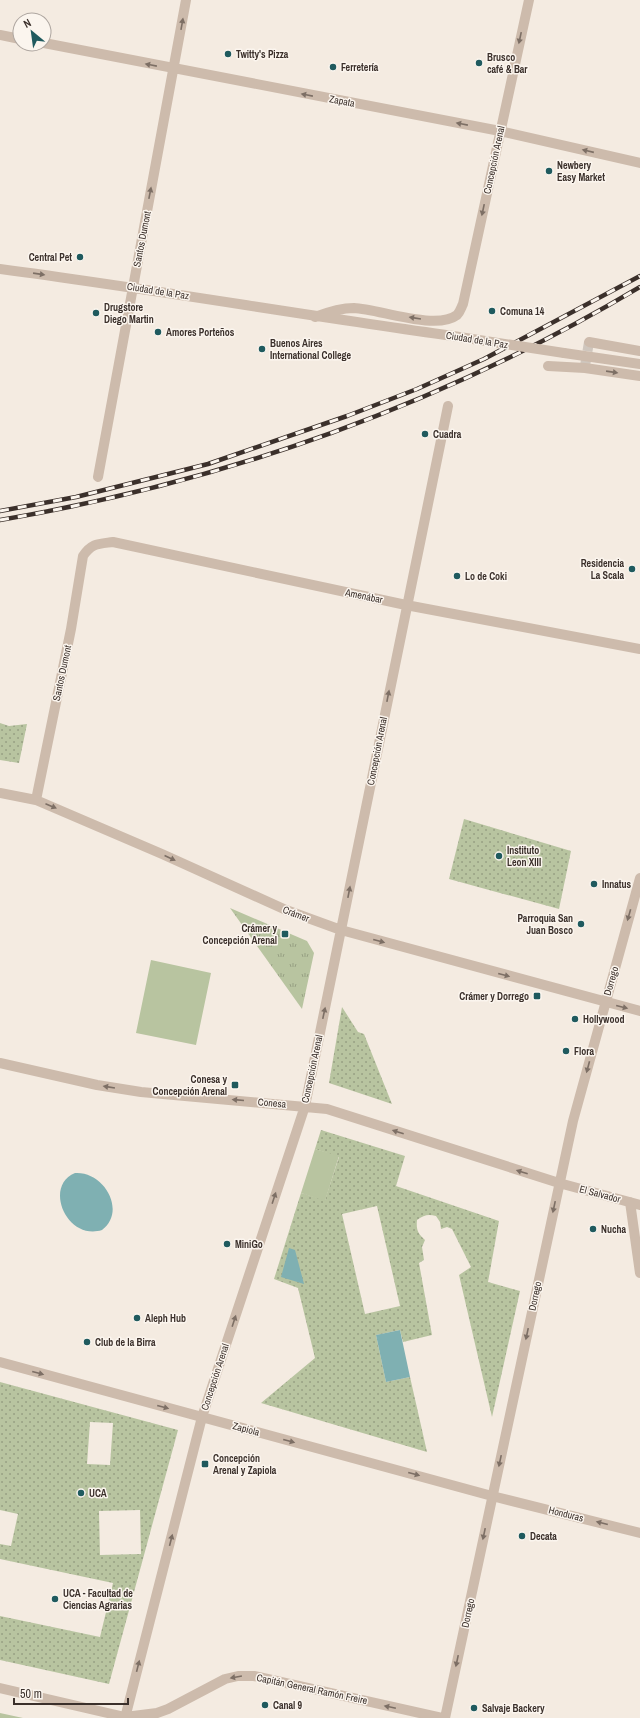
<svg xmlns="http://www.w3.org/2000/svg" width="640" height="1718" font-family="'Archivo Narrow',sans-serif">
<style>
.grass{fill:url(#grass-tufts)}
.park{fill:url(#park-dots);fill-rule:evenodd}
.pitch{fill:#b8c4a0}
.water{fill:#7fb0b2}
.lines{fill:none;stroke-linecap:round;stroke-linejoin:round}
.street-tunnel{stroke:#cfc6bd;stroke-width:10;stroke-dasharray:10 5;stroke-linecap:butt}
.street{stroke:#cdbbac;stroke-width:10}
.rail-casing{stroke:#3b302b;stroke-width:4.5}
.rail{stroke:#fbf5ee;stroke-width:3;stroke-dasharray:9;stroke-linecap:butt}
.street-bridge{stroke:#cdbbac;stroke-width:10}
.oneway{fill:#7d6f65}
.poi-dot{fill:#1f5a5e;stroke:#fbf5ee;stroke-width:1.5}
.labels{text-anchor:middle;dominant-baseline:central;stroke-width:3;stroke-linejoin:round;paint-order:stroke}
.poi-label{font-size:10px;font-weight:bold;fill:#3b302b;stroke:#fbf5ee;text-anchor:start}
.street-label{font-size:10px;fill:#3b302b;stroke:#fbf5ee}
</style>
<defs>
<pattern id="grass-tufts" width="24" height="20" patternUnits="userSpaceOnUse"><rect width="24" height="20" fill="#b8c4a0"/><path d="M3 7l-1-3M5 7V3M7 7l1-3M15 17l-1-3M17 17v-4M19 17l1-3" fill="none" stroke="#97a083"/></pattern>
<pattern id="park-dots" width="8" height="8" patternUnits="userSpaceOnUse"><rect width="8" height="8" fill="#b8c4a0"/><path d="M2 2h.1M6 6h.1" fill="none" stroke="#97a083" stroke-width="1.8" stroke-linecap="round"/></pattern>
</defs>
<rect width="100%" height="100%" fill="#f4ebe1"/>
<path class="grass" d="M230,908L307,941L314,953L302,1009Z"/>
<path class="park" d="M0,723L9,726L27,724L19,763L0,760Z
M464,819L571,851L559,909L449,879Z
M342,1007L358,1032L364,1034L392,1104L329,1083Z
M321,1130L405,1156L396,1186L499,1221L488,1282L520,1291L492,1417L459,1275L471,1267L452,1229L447,1227L441,1229L440,1222L436,1216C428,1214 424,1215 417,1220C416,1230 418,1234 425,1240L422,1247L424,1260L419,1263L432,1335L403,1342L400,1330L376,1335L386,1382L410,1377L427,1452L261,1403L315,1358L298,1288L274,1279L301,1193L325,1200L339,1157L315,1149ZM377,1206L400,1306L365,1314L342,1214Z
M0,1382L178,1430L109,1684L0,1660V1616L100,1637L113,1583L0,1559V1544L11,1546L18,1514L0,1510ZM90,1422L113,1423L110,1465L87,1464ZM140,1510L141,1554L100,1555L99,1511Z"/>
<path class="pitch" d="M151,960L211,973L196,1045L136,1033Z
M315,1149L339,1156L325,1201L301,1193Z
M0,1713L23,1718H0Z"/>
<path class="water" d="M75,1173C104,1171 127,1211 102,1230C67,1241 43,1186 75,1173Z
M289,1248L295,1250L304,1284L281,1277Z
M400,1330L410,1377L386,1382L376,1335Z"/>
<g class="lines">
<path class="street-tunnel" d="M585,366L589,342"/>
<path class="street" d="M0,35L20,39
M44,43L500,131L640,163
M0,269C151,289 302,315 453,336
M315,317C328,312 340,308 354,308C379,309 436,331 457,315C460,312 461,308 463,304L529,0
M589,342L640,351
M564,353L640,364
M548,366L585,368L640,376
M98,477L186,0
M0,793L36,800L162,854L286,910L341,930L640,1011
M36,800L71,629L83,556C92,543 98,544 113,542L406,605L640,649
M0,1063L97,1085L141,1092L327,1109L559,1183L640,1205
M630,1202L640,1273
M0,1362L492,1496L640,1533
M0,1688L125,1717L157,1713L168,1709L225,1679L238,1676H254L442,1718
M125,1718L202,1417L305,1106L448,406
M445,1718L573,1121L640,878"/>
<defs>
<path id="rail" d="M0,511L76,497L208,464L347,416L417,389L484,359L640,276
M0,520C225,482 444,404 640,287"/>
</defs>
<use href="#rail" class="rail-casing"/>
<use href="#rail" class="rail"/>
<path class="street-bridge" d="M453,336L564,353"/>
</g>
<defs><path id="oneway-solid" d="M-6-.8H1V-3.2L6.5 0L1 3.2V.8H-6Z"/></defs>
<g class="oneway">
<use href="#oneway-solid" transform="translate(182 24) rotate(-80)"/>
<use href="#oneway-solid" transform="translate(520 38) rotate(102)"/>
<use href="#oneway-solid" transform="translate(151 65) rotate(-169)"/>
<use href="#oneway-solid" transform="translate(307 95) rotate(-169)"/>
<use href="#oneway-solid" transform="translate(462 124) rotate(-169)"/>
<use href="#oneway-solid" transform="translate(588 151) rotate(-167)"/>
<use href="#oneway-solid" transform="translate(150 193) rotate(-79)"/>
<use href="#oneway-solid" transform="translate(483 210) rotate(102)"/>
<use href="#oneway-solid" transform="translate(39 274) rotate(8)"/>
<use href="#oneway-solid" transform="translate(415 318) rotate(-171)"/>
<use href="#oneway-solid" transform="translate(612 372) rotate(8)"/>
<use href="#oneway-solid" transform="translate(388 696) rotate(-79)"/>
<use href="#oneway-solid" transform="translate(51 806) rotate(23)"/>
<use href="#oneway-solid" transform="translate(170 858) rotate(25)"/>
<use href="#oneway-solid" transform="translate(349 892) rotate(-79)"/>
<use href="#oneway-solid" transform="translate(629 915) rotate(106)"/>
<use href="#oneway-solid" transform="translate(379 941) rotate(15)"/>
<use href="#oneway-solid" transform="translate(504 975) rotate(15)"/>
<use href="#oneway-solid" transform="translate(622 1007) rotate(14)"/>
<use href="#oneway-solid" transform="translate(324 1013) rotate(-78)"/>
<use href="#oneway-solid" transform="translate(588 1067) rotate(105)"/>
<use href="#oneway-solid" transform="translate(109 1087) rotate(-171)"/>
<use href="#oneway-solid" transform="translate(238 1100) rotate(-175)"/>
<use href="#oneway-solid" transform="translate(398 1132) rotate(-162)"/>
<use href="#oneway-solid" transform="translate(522 1172) rotate(-162)"/>
<use href="#oneway-solid" transform="translate(274 1198) rotate(-72)"/>
<use href="#oneway-solid" transform="translate(554 1207) rotate(102)"/>
<use href="#oneway-solid" transform="translate(234 1321) rotate(-72)"/>
<use href="#oneway-solid" transform="translate(527 1334) rotate(102)"/>
<use href="#oneway-solid" transform="translate(38 1373) rotate(15)"/>
<use href="#oneway-solid" transform="translate(163 1407) rotate(15)"/>
<use href="#oneway-solid" transform="translate(289 1441) rotate(15)"/>
<use href="#oneway-solid" transform="translate(500 1461) rotate(102)"/>
<use href="#oneway-solid" transform="translate(414 1474) rotate(15)"/>
<use href="#oneway-solid" transform="translate(602 1523) rotate(-166)"/>
<use href="#oneway-solid" transform="translate(484 1534) rotate(102)"/>
<use href="#oneway-solid" transform="translate(171 1540) rotate(-76)"/>
<use href="#oneway-solid" transform="translate(457 1661) rotate(102)"/>
<use href="#oneway-solid" transform="translate(138 1666) rotate(-76)"/>
<use href="#oneway-solid" transform="translate(236 1677) rotate(170)"/>
<use href="#oneway-solid" transform="translate(390 1707) rotate(-168)"/>
</g>
<g class="poi-dot">
<circle cx="228" cy="54" r="4"/>
<circle cx="479" cy="63" r="4"/>
<circle cx="333" cy="67" r="4"/>
<circle cx="549" cy="171" r="4"/>
<circle cx="80" cy="257" r="4"/>
<circle cx="492" cy="311" r="4"/>
<circle cx="96" cy="313" r="4"/>
<circle cx="158" cy="332" r="4"/>
<circle cx="262" cy="349" r="4"/>
<circle cx="425" cy="434" r="4"/>
<circle cx="632" cy="569" r="4"/>
<circle cx="457" cy="576" r="4"/>
<circle cx="499" cy="856" r="4"/>
<circle cx="594" cy="884" r="4"/>
<circle cx="581" cy="924" r="4"/>
<rect x="281" y="930" width="8" height="8" rx="2"/>
<rect x="533" y="992" width="8" height="8" rx="2"/>
<circle cx="575" cy="1019" r="4"/>
<circle cx="566" cy="1051" r="4"/>
<rect x="231" y="1081" width="8" height="8" rx="2"/>
<circle cx="593" cy="1229" r="4"/>
<circle cx="227" cy="1244" r="4"/>
<circle cx="137" cy="1318" r="4"/>
<circle cx="87" cy="1342" r="4"/>
<rect x="201" y="1460" width="8" height="8" rx="2"/>
<circle cx="81" cy="1493" r="4"/>
<circle cx="522" cy="1536" r="4"/>
<circle cx="55" cy="1599" r="4"/>
<circle cx="265" cy="1705" r="4"/>
<circle cx="474" cy="1708" r="4"/>
</g>
<g class="labels">
<g class="poi-label">
<text x="236" y="54">Twitty's Pizza</text>
<text x="487" y="57">Brusco<tspan x="487" dy="12">café &amp; Bar</tspan></text>
<text x="341" y="67">Ferretería</text>
<text x="557" y="165">Newbery<tspan x="557" dy="12">Easy Market</tspan></text>
<text x="72" y="257" text-anchor="end">Central Pet</text>
<text x="104" y="307">Drugstore<tspan x="104" dy="12">Diego Martin</tspan></text>
<text x="500" y="311">Comuna 14</text>
<text x="166" y="332">Amores Porteños</text>
<text x="270" y="343">Buenos Aires<tspan x="270" dy="12">International College</tspan></text>
<text x="433" y="434">Cuadra</text>
<text x="624" y="563" text-anchor="end">Residencia<tspan x="624" dy="12">La Scala</tspan></text>
<text x="465" y="576">Lo de Coki</text>
<text x="507" y="850">Instituto<tspan x="507" dy="12">Leon XIII</tspan></text>
<text x="602" y="884">Innatus</text>
<text x="573" y="918" text-anchor="end">Parroquia San<tspan x="573" dy="12">Juan Bosco</tspan></text>
<text x="277" y="928" text-anchor="end">Crámer y<tspan x="277" dy="12">Concepción Arenal</tspan></text>
<text x="529" y="996" text-anchor="end">Crámer y Dorrego</text>
<text x="583" y="1019">Hollywood</text>
<text x="574" y="1051">Flora</text>
<text x="227" y="1079" text-anchor="end">Conesa y<tspan x="227" dy="12">Concepción Arenal</tspan></text>
<text x="601" y="1229">Nucha</text>
<text x="235" y="1244">MiniGo</text>
<text x="145" y="1318">Aleph Hub</text>
<text x="95" y="1342">Club de la Birra</text>
<text x="213" y="1458">Concepción<tspan x="213" dy="12">Arenal y Zapiola</tspan></text>
<text x="89" y="1493">UCA</text>
<text x="530" y="1536">Decata</text>
<text x="63" y="1593">UCA - Facultad de<tspan x="63" dy="12">Ciencias Agrarias</tspan></text>
<text x="273" y="1705">Canal 9</text>
<text x="482" y="1708">Salvaje Backery</text>
</g>
<g class="street-label">
<text transform="translate(342 101) rotate(11)">Zapata</text>
<text transform="translate(494 160) rotate(-78)">Concepción Arenal</text>
<text transform="translate(142 239) rotate(-79)">Santos Dumont</text>
<text transform="translate(158 291) rotate(9)">Ciudad de la Paz</text>
<text transform="translate(477 340) rotate(9)">Ciudad de la Paz</text>
<text transform="translate(364 596) rotate(12)">Amenábar</text>
<text transform="translate(62 673) rotate(-78)">Santos Dumont</text>
<text transform="translate(377 751) rotate(-79)">Concepción Arenal</text>
<text transform="translate(296 914) rotate(21)">Crámer</text>
<text transform="translate(611 981) rotate(-74)">Dorrego</text>
<text transform="translate(312 1069) rotate(-78)">Concepción Arenal</text>
<text transform="translate(272 1103) rotate(5)">Conesa</text>
<text transform="translate(600 1194) rotate(15)">El Salvador</text>
<text transform="translate(535 1296) rotate(-78)">Dorrego</text>
<text transform="translate(215 1377) rotate(-72)">Concepción Arenal</text>
<text transform="translate(246 1429) rotate(15)">Zapiola</text>
<text transform="translate(566 1514) rotate(14)">Honduras</text>
<text transform="translate(468 1613) rotate(-78)">Dorrego</text>
<text transform="translate(312 1689) rotate(12)">Capitán General Ramón Freire</text>
</g>
</g>
<g transform="translate(32 32) rotate(331)"><circle r="19" fill="#fbf5ee" stroke="#aea6a0"/>
<path d="M0-3L7 15L0 10L-7 15Z" fill="#1f5a5e"/>
<text y="-6" font-size="11" font-weight="bold" text-anchor="middle" fill="#3b302b">N</text>
</g>
<path d="M14 1698v6h114v-6" fill="none" stroke="#3b302b" stroke-width="2"/>
<text x="20" y="1698" font-size="12" fill="#3b302b" stroke="#fbf5ee" stroke-width="3" paint-order="stroke">50 m</text>
</svg>
